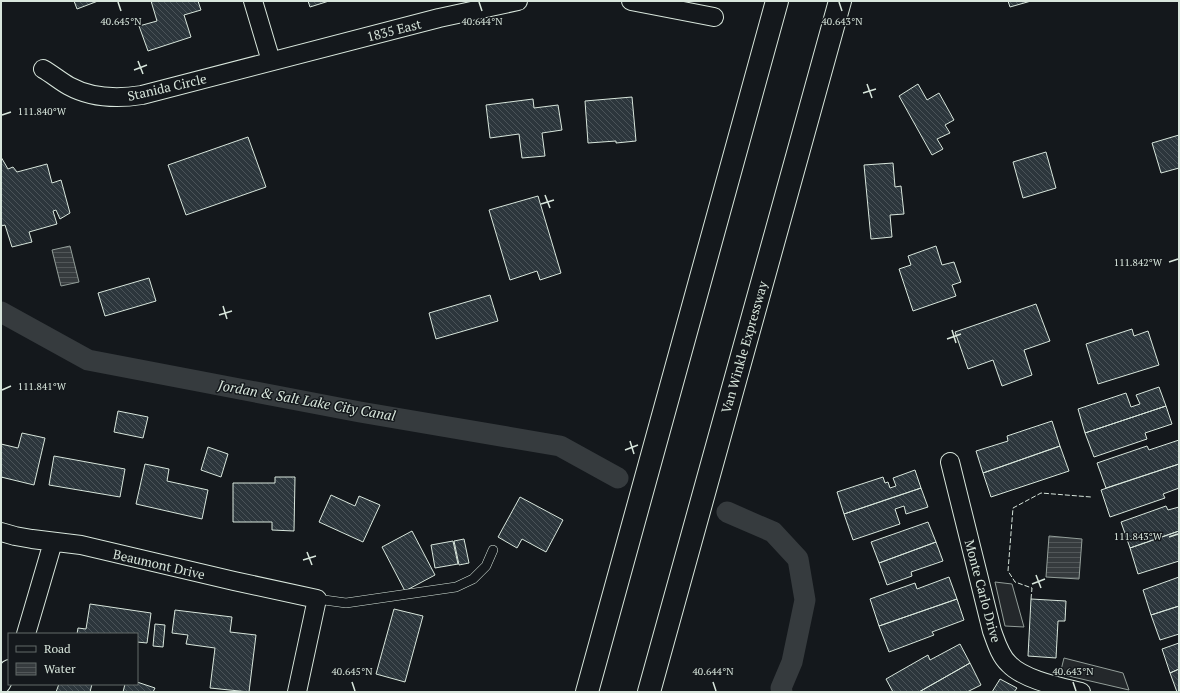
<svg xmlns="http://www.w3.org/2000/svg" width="1180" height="693" font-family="'PT Serif',serif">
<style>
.parking{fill:#24282b;stroke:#939e99}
.water{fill:url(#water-rules);stroke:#939e99}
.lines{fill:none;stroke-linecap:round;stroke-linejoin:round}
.canal{stroke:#363b3e;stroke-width:21}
.building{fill:url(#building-back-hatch);stroke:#d8e6dc}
.service-casing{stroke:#d8e6dc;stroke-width:10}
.minor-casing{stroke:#d8e6dc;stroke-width:20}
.primary-casing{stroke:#d8e6dc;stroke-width:24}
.service{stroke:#14181c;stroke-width:9}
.minor{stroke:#14181c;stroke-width:18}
.primary{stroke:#14181c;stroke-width:22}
.fence{stroke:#d8e6dc;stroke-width:1;stroke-dasharray:5 2;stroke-linecap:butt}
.ticks{fill:none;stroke:#d8e6dc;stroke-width:1.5}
.labels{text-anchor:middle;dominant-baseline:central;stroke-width:3;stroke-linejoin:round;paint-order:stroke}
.street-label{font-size:13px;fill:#d8e6dc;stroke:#14181c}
.water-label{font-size:14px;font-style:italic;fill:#d8e6dc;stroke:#14181c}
.ticks-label{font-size:10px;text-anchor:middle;fill:#d8e6dc;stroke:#14181c;stroke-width:3;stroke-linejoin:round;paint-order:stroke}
</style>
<defs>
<pattern id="water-rules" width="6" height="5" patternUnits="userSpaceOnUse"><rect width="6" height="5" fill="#363b3e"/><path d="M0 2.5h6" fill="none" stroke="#525759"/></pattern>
<pattern id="building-back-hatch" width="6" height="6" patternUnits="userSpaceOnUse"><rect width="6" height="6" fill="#2c363c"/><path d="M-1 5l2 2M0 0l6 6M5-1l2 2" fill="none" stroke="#4a5358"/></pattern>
</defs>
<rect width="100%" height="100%" fill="#14181c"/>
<path class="parking" d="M995,582L1012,584L1024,627L1005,626Z
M1064,658L1123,673L1129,690L1060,674Z"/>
<path class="water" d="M70,246L79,282L61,286L52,250Z
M1049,536L1082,539L1079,579L1046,577Z"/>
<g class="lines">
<path class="canal" d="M1,312L88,360L360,412L560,446L618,478
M727,512L773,532L798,559L805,600L792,662L781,688L782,692"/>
</g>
<path class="building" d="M74,1H98L77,9Z
M151,1H198L201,10L184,15L191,37L148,51L139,26L157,21Z
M308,1H329L310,7Z
M1008,1H1031L1010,7Z
M918,84L927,100L939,93L954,120L945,125L950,133L937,139L943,149L932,155L899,96Z
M632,97L636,141L616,143V141L588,143L585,101Z
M533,99L534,108L558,105L562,130L542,133L545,156L522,158L519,134L490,138L486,105Z
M1179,135V168L1161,173L1152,143Z
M248,137L266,187L186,215L168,165Z
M1046,152L1056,188L1023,198L1013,162Z
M1,157L8,169L13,167L17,172L47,164L52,183L61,180L70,213L60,219L56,210L53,211L57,224L29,232L32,242L12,247L5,225L1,226Z
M893,163L895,187L901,186L904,214L890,215L892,237L871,239L864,165Z
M538,196L561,273L540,280L537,271L510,280L489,210Z
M936,246L942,265L954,262L961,282L952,285L956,296L913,311L899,269L911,265L908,256Z
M149,278L156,301L105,316L98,293Z
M490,295L498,321L436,339L429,313Z
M1036,304L1050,341L1024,350L1032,375L1002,386L993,360L968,369L955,332Z
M1132,329L1134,336L1148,331L1159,365L1098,384L1086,344Z
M1159,387L1166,406L1085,433L1078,409L1126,393L1131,407L1140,404L1136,395Z
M1166,406L1172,424L1145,433L1147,439L1094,457L1085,433Z
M118,411L148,417L143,438L114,432Z
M1052,421L1060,446L983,473L976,451L1008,441L1007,436Z
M22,433L45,438L34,485L1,477V444L18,448Z
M1179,440V464L1106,488L1097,463L1147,446L1149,450Z
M1060,446L1069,471L991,497L983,473Z
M208,447L228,454L221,477L201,470Z
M54,456L125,469L120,497L49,485Z
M145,464L169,469L167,481L208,490L202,519L136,504Z
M1179,464V488L1163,494L1165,498L1110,517L1101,490Z
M915,470L921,488L844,514L837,492L883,477L885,483L888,482L890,488L896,486L893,478Z
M275,477H295L294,531L272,530V522H233V483H275Z
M921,488L928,507L906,514L904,506L895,509L900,524L853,540L844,514Z
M331,495L355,506L359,496L380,505L363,542L319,522Z
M520,497L563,520L546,552L522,539L517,548L498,537Z
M1166,506L1168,510L1179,507V531L1130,548L1121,522Z
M928,522L936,542L879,563L871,542Z
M412,531L435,575L405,591L382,547Z
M1179,531V561L1138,574L1130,548Z
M464,539L469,563L459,565L454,541Z
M453,541L458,564L435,568L431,545Z
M936,542L943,561L911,572L912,576L887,585L879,563Z
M949,577L957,599L879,626L870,599L915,583L917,589Z
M1179,577V606L1151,615L1143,590Z
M957,599L964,620L932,632L934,635L889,652L879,626Z
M1031,599L1066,601L1065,621H1058L1056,658L1028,656Z
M90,604L151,613L147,643L137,642V634H77L78,628L86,629Z
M1179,606V634L1160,640L1151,615Z
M394,609L423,616L405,682L376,674Z
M175,610L232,617L230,632L256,635L249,692L210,688L215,648L186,644L188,635L172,633Z
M155,624L165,625L163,647L153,646Z
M1179,643V669L1170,673L1162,649Z
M960,644L970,663L919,692H893L886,679L928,655L930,660Z
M970,663L981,685L967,692H919Z
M1179,669V692H1177L1170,673Z
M1000,679L1017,688L1014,692H992Z
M137,682L155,688L153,692H123L125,684H137Z
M59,684H92L90,692H56Z"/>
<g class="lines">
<defs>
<path id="service" d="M317,599L346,603L456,587L473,579L486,566L493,550"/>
<path id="minor" d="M253,1L271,61
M631,1L714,17
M43,69C52,74 60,81 69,86C91,98 117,99 142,95L439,18L518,1
M950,462L992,631C996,642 1000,656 1009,664C1024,680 1061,687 1081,692
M1,532L15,536L32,539L81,545L234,581L317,599L297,692
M26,634L53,542
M1,684L9,669"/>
<path id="primary" d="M587,692L777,1
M649,692L840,1"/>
</defs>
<use href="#service" class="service-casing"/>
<use href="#minor" class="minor-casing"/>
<use href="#primary" class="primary-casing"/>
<use href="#service" class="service"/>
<use href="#minor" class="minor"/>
<use href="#primary" class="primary"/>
<path class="fence" d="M1031,599L1032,588L1015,582L1008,571L1013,508L1041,493L1091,497"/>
</g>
<path class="ticks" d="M118,2L121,11M479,2L482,11M839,2L842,11M138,61L143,74M134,70L147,65M867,84L872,98M863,93L876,89M2,115L11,112M545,195L550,208M541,204L554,200M1169,262L1178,259M223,306L227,319M219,315L232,311M952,330L956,343M947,339L961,334M2,390L11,386M630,441L634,454M625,450L638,445M1169,537L1178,534M307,552L312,565M303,560L316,556M1036,575L1041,588M1032,584L1045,579M352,682L355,691M713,682L716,691M1073,682L1076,691"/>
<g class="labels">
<g class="street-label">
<text transform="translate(394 30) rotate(-14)">1835 East</text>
<text transform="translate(167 87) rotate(-13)">Stanida Circle</text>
<text transform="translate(744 347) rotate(-74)">Van Winkle Expressway</text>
<text transform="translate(159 564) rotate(13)">Beaumont Drive</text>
<text transform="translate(983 591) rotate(75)">Monte Carlo Drive</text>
</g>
<g class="water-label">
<text transform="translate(307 400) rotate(10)">Jordan &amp; Salt Lake City Canal</text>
</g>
</g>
<g class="ticks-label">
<text x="121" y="25">40.645°N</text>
<text x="482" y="25">40.644°N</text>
<text x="842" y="25">40.643°N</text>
<text x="42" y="115">111.840°W</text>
<text x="1138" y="266">111.842°W</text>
<text x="42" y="390">111.841°W</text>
<text x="1138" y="540">111.843°W</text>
<text x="352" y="675">40.645°N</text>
<text x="713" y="675">40.644°N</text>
<text x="1073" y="675">40.643°N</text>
</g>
<rect width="1180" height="693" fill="none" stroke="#d8e6dc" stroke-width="4"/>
<rect x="8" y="633" width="130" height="52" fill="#14181c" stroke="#626a69"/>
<rect x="16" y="646" width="20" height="6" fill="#14181c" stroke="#626a69"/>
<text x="44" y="653" font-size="12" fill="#d8e6dc">Road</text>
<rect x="16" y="663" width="20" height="12" fill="url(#water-rules)" stroke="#626a69"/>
<text x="44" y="673" font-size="12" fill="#d8e6dc">Water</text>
</svg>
